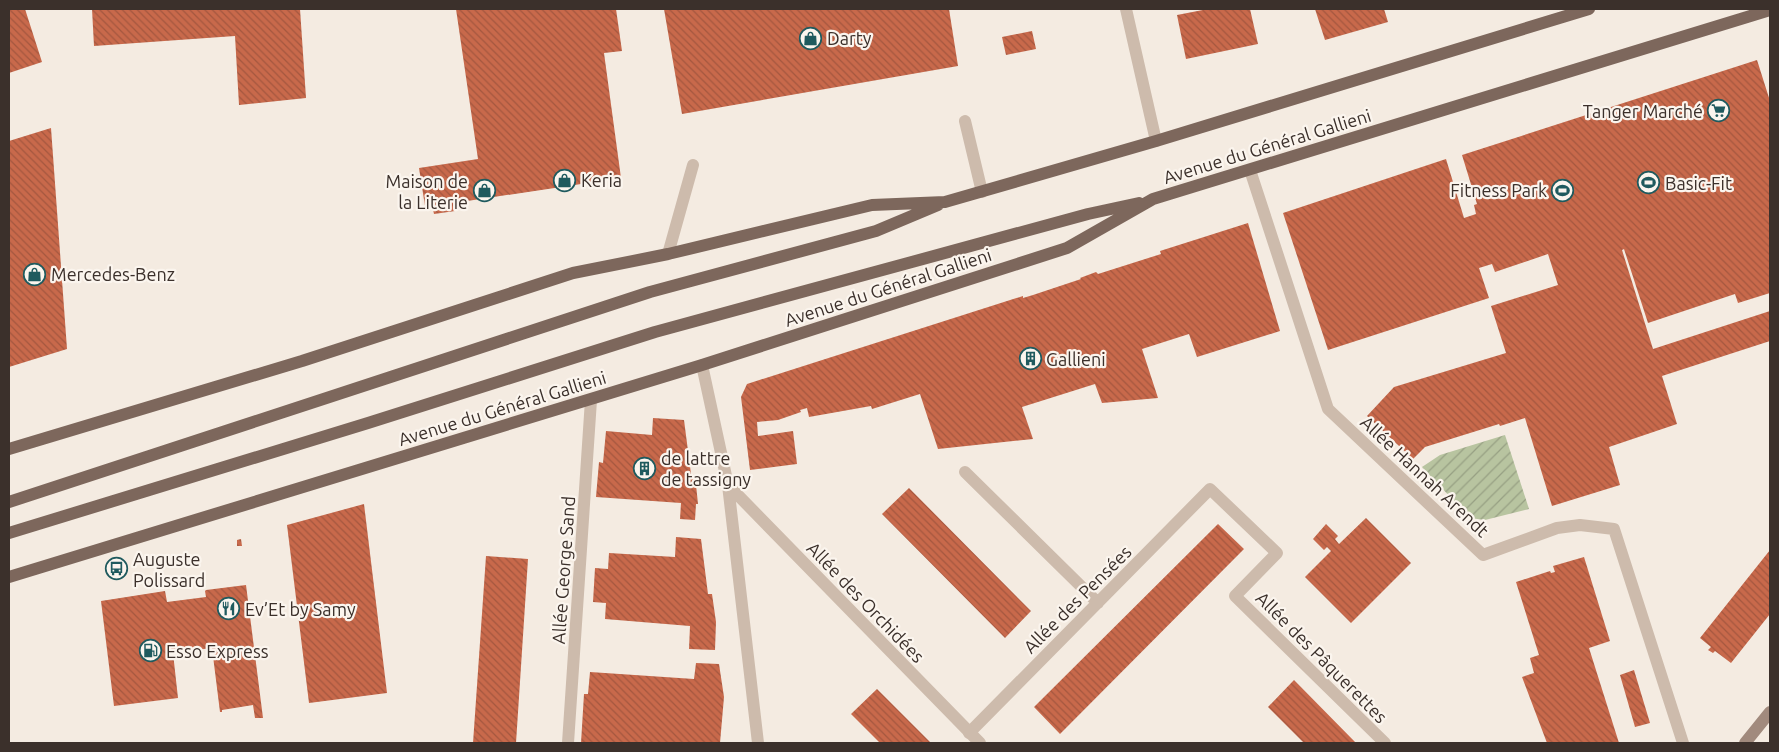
<svg xmlns="http://www.w3.org/2000/svg" width="1779" height="752" font-family="Ubuntu,sans-serif">
<style>
.garden{fill:url(#garden-furrows)}
.building{fill:url(#building-back-hatch)}
.lines{fill:none;stroke-linecap:round;stroke-linejoin:round}
.lane{stroke:#cdbbac;stroke-width:12}
.street{stroke:#cdbbac;stroke-width:12}
.secondary{stroke:#a18a7d;stroke-width:12}
.primary{stroke:#7d675c;stroke-width:12}
.labels{text-anchor:middle;dominant-baseline:central;stroke-width:4.5;stroke-linejoin:round;paint-order:stroke}
.poi-label{font-size:18px;fill:#3b302b;stroke:#fbf5ee;text-anchor:start}
.street-label{font-size:18px;fill:#3b302b;stroke:#fbf5ee}
</style>
<defs>
<pattern id="garden-furrows" width="10" height="10" patternUnits="userSpaceOnUse" patternTransform="scale(1.25)"><rect width="10" height="10" fill="#b8c4a0"/><path d="M-1 1l2-2M0 10L10 0M9 11l2-2" fill="none" stroke="#97a083"/></pattern>
<pattern id="building-back-hatch" width="6" height="6" patternUnits="userSpaceOnUse" patternTransform="scale(1.25)"><rect width="6" height="6" fill="#c8694b"/><path d="M-1 5l2 2M0 0l6 6M5-1l2 2" fill="none" stroke="#a4573f"/></pattern>
</defs>
<rect width="100%" height="100%" fill="#f4ebe1"/>
<path class="garden" d="M1505,435L1529,509L1485,520L1470,518L1422,467L1440,455Z"/>
<path class="building" d="M9,9H25L42,62L9,73Z
M92,9H300L306,98L239,105L235,36L94,46Z
M456,9H616L622,51L604,53L621,178L454,203L455,211L434,214L432,205L425,206L419,168L478,159Z
M664,9H949L958,66L682,114Z
M1208,9H1250L1258,44L1186,59L1177,15Z
M1315,9H1384L1388,22L1325,40Z
M1032,31L1036,49L1006,55L1002,37Z
M1757,60L1770,101V293L1738,303L1735,294L1648,323L1624,249L1622,250L1653,349L1770,311V341L1662,376L1677,424L1609,447L1620,485L1552,506L1525,418L1500,426L1499,424L1425,447L1413,459L1367,416L1394,387L1506,353L1491,306L1558,285L1548,254L1495,272L1492,264L1479,268L1489,298L1328,350L1283,213L1446,159L1464,218L1476,214L1474,205L1477,204L1462,155Z
M51,128L67,349L9,367V141Z
M1248,223L1280,331L1197,357L1189,334L1142,349L1158,398L1102,403L1095,384L1022,407L1033,439L938,449L920,394L872,409L871,406L809,417L807,408L800,410L801,412L778,420L757,422L758,436L793,431L797,464L750,470L741,397L747,384L1023,296V298L1033,295L1081,279L1080,278L1096,272L1098,274L1161,254L1160,251Z
M653,418L684,420L691,474L695,475L698,504H696L695,520L680,519L681,503L596,497L599,462L603,463L606,431L652,435Z
M909,488L1031,611L1005,638L882,514Z
M364,504L387,693L309,703L287,525Z
M1366,518L1411,563L1351,623L1305,577L1331,551L1327,547L1324,550L1313,539L1326,524L1338,536L1335,539L1339,544Z
M1218,524L1244,549L1060,734L1034,707Z
M676,537L701,539L708,594H712L716,622L715,650L689,649L690,626L605,619L606,603L593,602L595,568L608,569L609,553L675,557Z
M241,539L242,546H237V540Z
M1770,550V614L1731,663L1715,651L1713,653L1708,650L1711,647L1700,638Z
M486,556L528,559L516,743H473Z
M1584,557L1610,641L1589,648L1619,743H1547L1522,677L1534,673L1530,658L1539,655L1516,582L1550,571L1551,573L1555,572L1553,566Z
M246,585L263,718H255L253,705L222,710V712H220L212,648L173,653L178,698L114,706L101,601L165,591L167,602L206,597L205,591L206,590Z
M696,663L719,664L724,697L720,743H581L584,694H588L590,672L694,679Z
M1634,670L1650,723L1635,727L1620,675Z
M1294,680L1356,743H1304L1268,707Z
M877,689L931,743H880L851,714Z"/>
<g class="lines">
<path class="lane" d="M965,121L982,192
M668,254L693,165
M965,472L1098,603
M969,733L1210,489L1277,553L1235,596L1385,743"/>
<path class="street" d="M1126,9L1156,141
M1250,170L1328,409L1483,555L1557,528L1580,525L1614,529L1683,743
M702,365L728,485L758,743
M728,485L980,743
M568,743L591,400"/>
<path class="secondary" d="M1745,743L1770,712"/>
<path class="primary" d="M9,449L302,361L573,273L668,254L872,205L945,202L1156,141L1589,9
M9,502L650,292L876,231L938,205
M9,533L368,423L655,332L1088,214L1139,203
M9,577L702,365L1067,248L1153,199L1770,10"/>
</g>
<defs>
<symbol id="shop-ring" viewBox="-11 -11 22 22"><circle r="9.5" fill="#fbf5ee" stroke="#1f5a5e" stroke-width="1.5"/><path d="M-5-2.5h2.3a2.7 3.5 0 0 1 5.4 0H5L5.5 6h-11ZM-1.5-2.5h3a1.5 2.3 0 0 0-3 0Z" fill="#1f5a5e"/></symbol>
<symbol id="supermarket-ring" viewBox="-11 -11 22 22"><circle r="9.5" fill="#fbf5ee" stroke="#1f5a5e" stroke-width="1.5"/><path d="M-6-5.5h2.5l.6 2H6L4.5 2H-2.5L-4.4-4H-6ZM-1.5 3.2a1.3 1.3 0 1 0 .1 0ZM3 3.2a1.3 1.3 0 1 0 .1 0Z" fill="#1f5a5e"/></symbol>
<symbol id="stadium-ring" viewBox="-11 -11 22 22"><circle r="9.5" fill="#fbf5ee" stroke="#1f5a5e" stroke-width="1.5"/><path d="M0-5a6.5 5 0 1 0 0 10a6.5 5 0 1 0 0-10ZM-3.5-1.8h7v3.6h-7Z" fill="#1f5a5e"/></symbol>
<symbol id="building-ring" viewBox="-11 -11 22 22"><circle r="9.5" fill="#fbf5ee" stroke="#1f5a5e" stroke-width="1.5"/><path d="M-4-6H4V6H1V3H-1V6H-4ZM-2.5-4.3h1.7v1.8h-1.7ZM.8-4.3h1.7v1.8H.8ZM-2.5-1h1.7V.8h-1.7ZM.8-1h1.7V.8H.8Z" fill="#1f5a5e"/></symbol>
<symbol id="bus-ring" viewBox="-11 -11 22 22"><circle r="9.5" fill="#fbf5ee" stroke="#1f5a5e" stroke-width="1.5"/><path d="M-5-6H5V4H4V6H2V4H-2V6H-4V4H-5ZM-3.5-4V0h7V-4ZM-3.5 1.2v1.5H-2V1.2ZM2 1.2v1.5H3.5V1.2Z" fill="#1f5a5e"/></symbol>
<symbol id="restaurant-ring" viewBox="-11 -11 22 22"><circle r="9.5" fill="#fbf5ee" stroke="#1f5a5e" stroke-width="1.5"/><path d="M-5-6h1v4h1v-4h1v4h1v-4h1v5L-1.5 .5V6h-2V.5L-5-1ZM5-6V6H3V1.5H1.5Q1.5-4 5-6Z" fill="#1f5a5e"/></symbol>
<symbol id="fuel-ring" viewBox="-11 -11 22 22"><circle r="9.5" fill="#fbf5ee" stroke="#1f5a5e" stroke-width="1.5"/><path d="M-5.5-6h7V0h2V4h1.3V-2.5L3-4.5l.8-.8L6-3V5H2.5V1h-1V6h-7ZM-4.2-4.7v3.2H.2V-4.7Z" fill="#1f5a5e"/></symbol>
</defs>
<g fill-rule="evenodd">
<use href="#shop-ring" x="798" y="26" width="25" height="25"/>
<use href="#supermarket-ring" x="1706" y="98" width="25" height="25"/>
<use href="#shop-ring" x="552" y="168" width="25" height="25"/>
<use href="#stadium-ring" x="1636" y="170" width="25" height="25"/>
<use href="#stadium-ring" x="1550" y="178" width="25" height="25"/>
<use href="#shop-ring" x="472" y="178" width="25" height="25"/>
<use href="#shop-ring" x="22" y="262" width="25" height="25"/>
<use href="#building-ring" x="1018" y="346" width="25" height="25"/>
<use href="#building-ring" x="632" y="456" width="25" height="25"/>
<use href="#bus-ring" x="104" y="556" width="25" height="25"/>
<use href="#restaurant-ring" x="216" y="596" width="25" height="25"/>
<use href="#fuel-ring" x="138" y="638" width="25" height="25"/>
</g>
<g class="labels">
<g class="poi-label">
<text x="827" y="38">Darty</text>
<text x="1703" y="111" text-anchor="end">Tanger Marché</text>
<text x="581" y="180">Keria</text>
<text x="468" y="181" text-anchor="end">Maison de<tspan x="468" dy="21">la Literie</tspan></text>
<text x="1665" y="183">Basic-Fit</text>
<text x="1547" y="190" text-anchor="end">Fitness Park</text>
<text x="51" y="274">Mercedes-Benz</text>
<text x="1046" y="359">Gallieni</text>
<text x="661" y="458">de lattre<tspan x="661" dy="21">de tassigny</tspan></text>
<text x="133" y="559">Auguste<tspan x="133" dy="21">Polissard</tspan></text>
<text x="245" y="609">Ev’Et by Samy</text>
<text x="166" y="651">Esso Express</text>
</g>
<g class="street-label">
<text transform="translate(1267 146) rotate(-17)">Avenue du Général Gallieni</text>
<text transform="translate(888 287) rotate(-18)">Avenue du Général Gallieni</text>
<text transform="translate(502 408) rotate(-17)">Avenue du Général Gallieni</text>
<text transform="translate(1425 476) rotate(43)">Allée Hannah Arendt</text>
<text transform="translate(563 570) rotate(-86)">Allée George Sand</text>
<text transform="translate(1077 599) rotate(-45)">Allée des Pensées</text>
<text transform="translate(866 602) rotate(46)">Allée des Orchidées</text>
<text transform="translate(1322 657) rotate(45)">Allée des Pâquerettes</text>
</g>
</g>
<rect width="1779" height="752" fill="none" stroke="#3b302b" stroke-width="20"/>
</svg>
